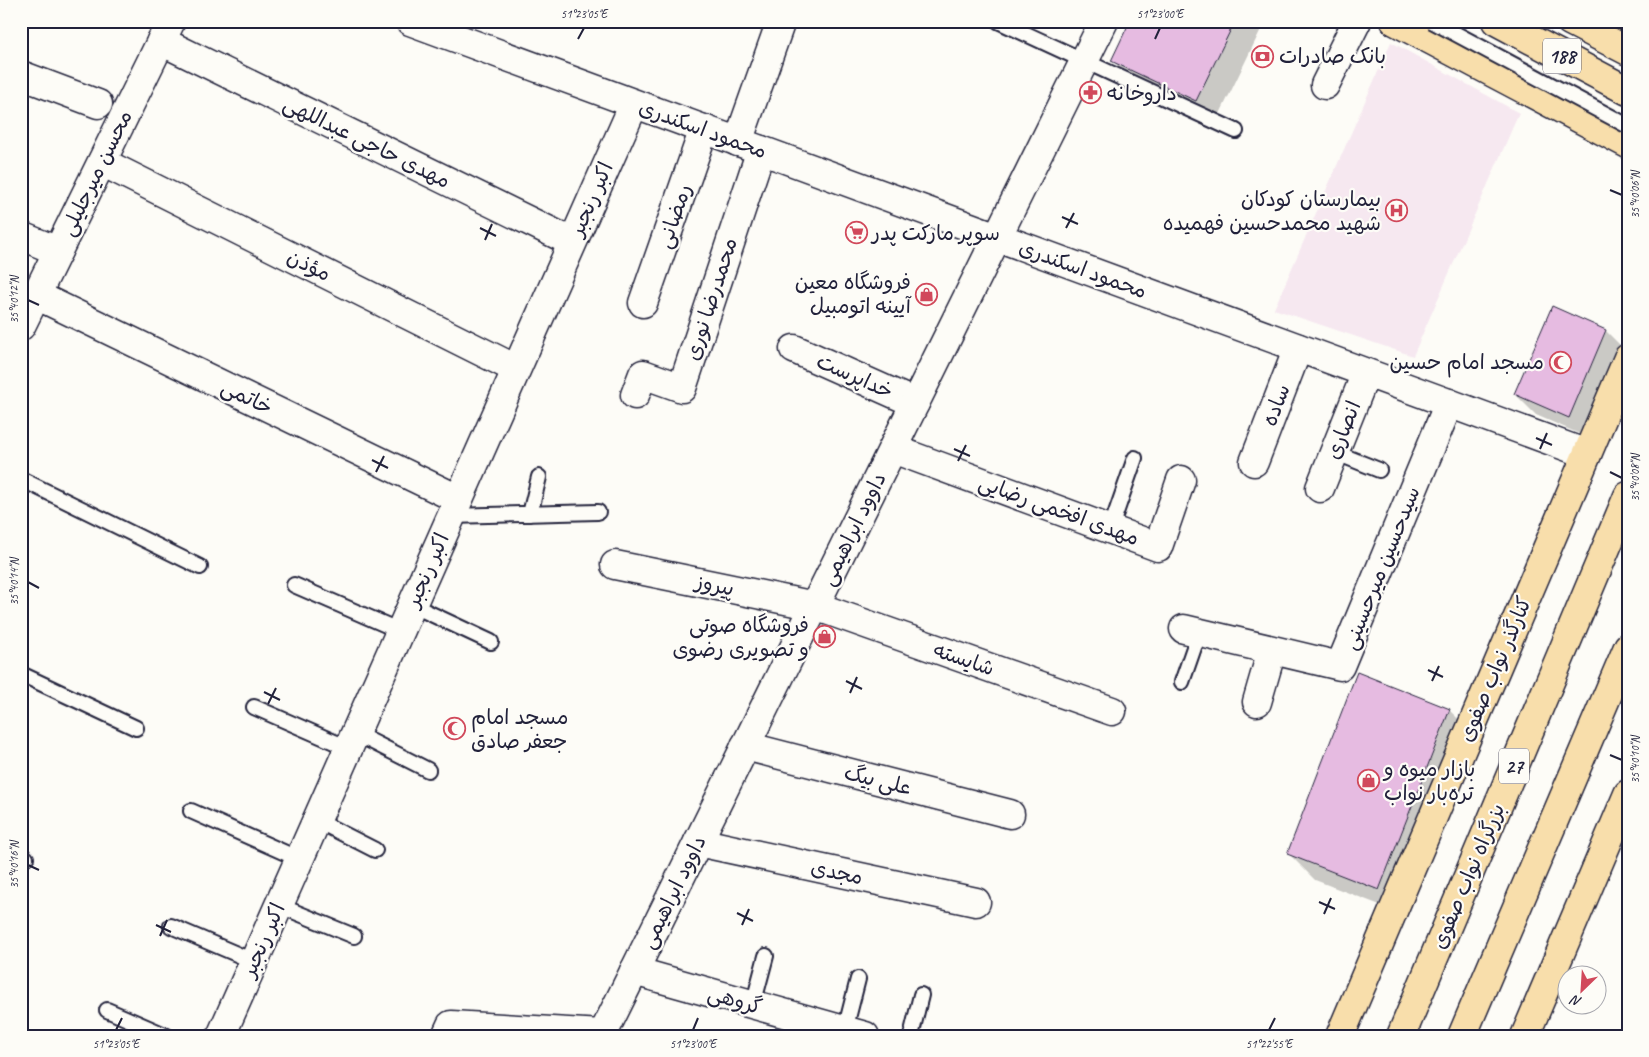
<svg xmlns="http://www.w3.org/2000/svg" width="1649" height="1057" font-family="Caveat,'Playpen Sans Arabic',sans-serif">
<style>
.built{fill:#f6e8f0}
.green{fill:#c6d88d;stroke:#747d64}
.shadow{fill:#0003}
.building{fill:#e6bbe1;stroke:#22223b}
.lines{fill:none;stroke-linecap:round;stroke-linejoin:round}
.lane-casing{stroke:#22223b;stroke-width:18}
.street-casing{stroke:#22223b;stroke-width:31}
.secondary-casing{stroke:#22223b;stroke-width:31}
.primary-casing{stroke:#22223b;stroke-width:31}
.highway-casing{stroke:#22223b;stroke-width:31}
.lane{stroke:#fdfcf7;stroke-width:14}
.street{stroke:#fdfcf7;stroke-width:28}
.secondary{stroke:#fdfcf7;stroke-width:28}
.primary{stroke:#f8deab;stroke-width:28}
.highway{stroke:#f8deab;stroke-width:28}
.lane-bridge-casing{stroke:#22223b;stroke-width:18;stroke-linecap:butt}
.lane-bridge{stroke:#fdfcf7;stroke-width:14}
.ticks{fill:none;stroke:#22223b;stroke-width:2}
.labels{text-anchor:middle;dominant-baseline:central;stroke-width:4.5;stroke-linejoin:round;paint-order:stroke}
.shield{fill:#fdfcf7;stroke:#646373;stroke-width:1}
.shield-label{font-size:20px;font-weight:bold;fill:#22223b}
.poi-label{font-size:21px;fill:#22223b;stroke:#fdfcf7;text-anchor:start}
.street-label{font-size:21px;fill:#22223b;stroke:#fdfcf7}
.neatline{fill:none;stroke:#22223b;stroke-width:2}
.ticks-label{font-size:12px;text-anchor:middle;fill:#22223b}
</style>
<rect width="100%" height="100%" fill="#fdfcf7"/>
<filter id="ink" filterUnits="userSpaceOnUse"><feTurbulence type="fractalNoise" baseFrequency=".02" numOctaves="2"/><feDisplacementMap in="SourceGraphic" scale="10" xChannelSelector="R" yChannelSelector="G"/><feConvolveMatrix kernelMatrix="1 2 1 2 8 2 1 2 1" color-interpolation-filters="sRGB"/></filter>
<g filter="url(#ink)">
<path class="built" d="M1391,42L1519,113L1413,356L1274,309Z"/>
<path class="green" d="M1598,21H1628V35Z"/>
<path class="shadow" d="M1131,21H1263L1264,23L1217,120L1133,81L1113,61Z
M1606,331L1626,351L1589,438L1536,415L1515,394Z
M1449,710L1476,736L1406,915L1315,880L1288,853Z"/>
<path class="building" d="M1130,21H1235L1196,101L1111,61Z
M1552,306L1606,330L1569,418L1514,394Z
M1357,672L1450,709L1379,890L1287,854Z"/>
<g class="lines">
<defs>
<path id="lane" d="M998,21L1236,131
M1334,452L1379,470
M21,479L200,567
M530,514L539,477
M451,516L598,512
M1110,530L1135,458
M294,585L400,631
M412,605L491,642
M21,674L136,728
M1182,682L1199,633
M254,707L348,748
M355,733L428,770
M191,811L299,859
M316,820L375,850
M21,856L26,858
M278,905L354,936
M171,926L253,961
M753,1005L766,956
M107,1010L167,1036
M845,1030L858,979
M911,1036L921,995"/>
<path id="street" d="M161,41L572,242
M21,75L98,104
M1325,85L1357,21
M738,142L781,21
M102,162L516,369
M21,236L58,251
M36,295L458,499
M643,303L704,129
M794,349L915,403
M635,395L643,374L682,388L761,150
M893,449L1158,547L1181,480
M1254,462L1298,348
M1320,488L1366,373
M615,565L815,606L1112,711
M1184,629L1340,666L1449,403
M1257,702L1272,650
M745,746L1010,814
M698,842L976,902
M634,971L865,1036
M446,1036L451,1025L602,1034"/>
<path id="secondary" d="M410,21L1587,454
M21,326L171,21
M221,1036L634,104
M602,1036L1104,21"/>
<path id="primary" d="M1395,21L1628,144
M1496,21L1628,91
M1570,21L1628,51
M1340,1036L1628,358
M1525,1036L1628,794"/>
<path id="highway" d="M1401,1036L1628,496
M1462,1036L1628,647"/>
</defs>
<use href="#lane" class="lane-casing"/>
<use href="#street" class="street-casing"/>
<use href="#secondary" class="secondary-casing"/>
<use href="#primary" class="primary-casing"/>
<use href="#highway" class="highway-casing"/>
<use href="#lane" class="lane"/>
<use href="#street" class="street"/>
<use href="#secondary" class="secondary"/>
<use href="#primary" class="primary"/>
<use href="#highway" class="highway"/>
<defs>
<path id="lane-bridge" d="M1432,21L1628,126"/>
</defs>
<use href="#lane-bridge" class="lane-bridge-casing"/>
<use href="#lane-bridge" class="lane-bridge"/>
</g>
</g>
<path class="ticks" d="M578,39L584,28M1155,39L1160,28M1610,190L1622,195M1062,217L1078,224M480,228L496,236M1066,228L1074,213M485,240L492,224M28,300L39,305M1536,438L1552,445M954,449L970,456M1540,449L1547,433M372,460L388,468M958,461L966,445M376,472L384,456M1610,472L1622,478M28,582L39,588M1428,670L1443,677M846,681L862,689M1432,681L1439,666M264,692L280,700M850,693L857,677M268,704L276,688M1610,755L1622,760M28,865L39,870M1319,902L1335,909M737,913L753,921M1324,914L1331,898M156,925L171,932M742,925L749,909M160,936L167,920M116,1030L122,1018M693,1030L698,1018M1269,1030L1275,1018"/>
<defs>
<symbol id="bank-ring" viewBox="-11 -11 22 22"><circle r="9.5" fill="#fdfcf7" stroke="#d1495b" stroke-width="1.5"/><path d="M-6-4H6V4H-6ZM0-2.3a2.3 2.3 0 1 0 0 4.6a2.3 2.3 0 1 0 0-4.6Z" fill="#d1495b"/></symbol>
<symbol id="pharmacy-ring" viewBox="-11 -11 22 22"><circle r="9.5" fill="#fdfcf7" stroke="#d1495b" stroke-width="1.5"/><path d="M-2-6h4v4h4v4h-4v4h-4v-4h-4v-4h4Z" fill="#d1495b"/></symbol>
<symbol id="hospital-ring" viewBox="-11 -11 22 22"><circle r="9.5" fill="#fdfcf7" stroke="#d1495b" stroke-width="1.5"/><path d="M-5-5h3v3.5h4V-5h3V5h-3V1.5h-4V5h-3Z" fill="#d1495b"/></symbol>
<symbol id="supermarket-ring" viewBox="-11 -11 22 22"><circle r="9.5" fill="#fdfcf7" stroke="#d1495b" stroke-width="1.5"/><path d="M-6-5.5h2.5l.6 2H6L4.5 2H-2.5L-4.4-4H-6ZM-1.5 3.2a1.3 1.3 0 1 0 .1 0ZM3 3.2a1.3 1.3 0 1 0 .1 0Z" fill="#d1495b"/></symbol>
<symbol id="shop-ring" viewBox="-11 -11 22 22"><circle r="9.5" fill="#fdfcf7" stroke="#d1495b" stroke-width="1.5"/><path d="M-5-2.5h2.3a2.7 3.5 0 0 1 5.4 0H5L5.5 6h-11ZM-1.5-2.5h3a1.5 2.3 0 0 0-3 0Z" fill="#d1495b"/></symbol>
<symbol id="mosque-ring" viewBox="-11 -11 22 22"><circle r="9.5" fill="#fdfcf7" stroke="#d1495b" stroke-width="1.5"/><path d="M3.5-4.9A6 6 0 1 0 3.5 4.9A5 5 0 1 1 3.5-4.9Z" fill="#d1495b"/></symbol>
</defs>
<g fill-rule="evenodd">
<use href="#bank-ring" x="1250" y="44" width="25" height="25"/>
<use href="#pharmacy-ring" x="1078" y="80" width="25" height="25"/>
<use href="#hospital-ring" x="1384" y="198" width="25" height="25"/>
<use href="#supermarket-ring" x="844" y="220" width="25" height="25"/>
<use href="#shop-ring" x="914" y="282" width="25" height="25"/>
<use href="#mosque-ring" x="1548" y="350" width="25" height="25"/>
<use href="#shop-ring" x="812" y="624" width="25" height="25"/>
<use href="#mosque-ring" x="442" y="716" width="25" height="25"/>
<use href="#shop-ring" x="1356" y="768" width="25" height="25"/>
</g>
<g class="labels">
<g class="shield">
<rect x="1543" y="38.5" width="38" height="35" rx="4"/>
<rect x="1499" y="748.5" width="30" height="35" rx="4"/>
</g>
<g class="shield-label">
<text x="1562" y="56">188</text>
<text x="1514" y="766">27</text>
</g>
<g class="poi-label">
<text x="1279" y="56">بانک صادرات</text>
<text x="1107" y="93">داروخانه</text>
<text x="1381" y="199" text-anchor="end">بیمارستان کودکان<tspan x="1381" dy="24">شهید محمدحسین فهمیده</tspan></text>
<text x="872" y="233">سوپر مارکت پدر</text>
<text x="911" y="282" text-anchor="end">فروشگاه معین<tspan x="911" dy="24">آیینه اتومبیل</tspan></text>
<text x="1544" y="362" text-anchor="end">مسجد امام حسین</text>
<text x="809" y="625" text-anchor="end">فروشگاه صوتی<tspan x="809" dy="24">و تصویری رضوی</tspan></text>
<text x="471" y="717">مسجد امام<tspan x="471" dy="24">جعفر صادق</tspan></text>
<text x="1384" y="769">بازار میوه و<tspan x="1384" dy="24">تره‌بار نواب</tspan></text>
</g>
<g class="street-label">
<text transform="translate(703 129) rotate(20)">محمود اسکندری</text>
<text transform="translate(367 142) rotate(26)">مهدی حاجی عبداللهی</text>
<text transform="translate(96 173) rotate(-64)">محسن میرجلیلی</text>
<text transform="translate(591 199) rotate(-66)">اکبر رنجبر</text>
<text transform="translate(674 216) rotate(-71)">رمضانی</text>
<text transform="translate(309 265) rotate(26)">مؤذن</text>
<text transform="translate(1083 269) rotate(20)">محمود اسکندری</text>
<text transform="translate(711 299) rotate(-72)">محمدرضا نوری</text>
<text transform="translate(855 376) rotate(24)">خداپرست</text>
<text transform="translate(247 397) rotate(26)">خاتمی</text>
<text transform="translate(1276 405) rotate(-69)">ساده</text>
<text transform="translate(1343 430) rotate(-68)">انصاری</text>
<text transform="translate(1059 510) rotate(20)">مهدی افخمی رضایی</text>
<text transform="translate(853 529) rotate(-64)">داوود ابراهیمی</text>
<text transform="translate(1381 568) rotate(-68)">سیدحسین میرحسینی</text>
<text transform="translate(427 570) rotate(-66)">اکبر رنجبر</text>
<text transform="translate(715 585) rotate(12)">پیروز</text>
<text transform="translate(964 659) rotate(19)">شایسته</text>
<text transform="translate(1495 669) rotate(-67)">کنارگذر نواب صفوی</text>
<text transform="translate(878 780) rotate(14)">علی بیگ</text>
<text transform="translate(837 872) rotate(12)">مجدی</text>
<text transform="translate(1468 876) rotate(-67)">بزرگراه نواب صفوی</text>
<text transform="translate(673 892) rotate(-64)">داوود ابراهیمی</text>
<text transform="translate(263 940) rotate(-66)">اکبر رنجبر</text>
<text transform="translate(735 1000) rotate(16)">گروهی</text>
</g>
</g>
<rect width="1649" height="1057" fill="none" stroke="#fdfcf7" stroke-width="55"/>
<g transform="translate(1582 990) rotate(205)"><circle r="24" fill="#fdfcf7" stroke="#a5a5ac"/>
<path d="M0-4L9 19L0 12L-9 19Z" fill="#d1495b"/>
<text y="-8" font-size="14" font-weight="bold" text-anchor="middle" fill="#22223b">N</text>
</g>
<rect x="28" y="28" width="1594" height="1002" class="neatline"/>
<g class="ticks-label">
<text x="584" y="18">51°23'05"E</text>
<text x="1160" y="18">51°23'00"E</text>
<text transform="translate(1635 195) rotate(-90)" y="4">35°40'06"N</text>
<text transform="translate(14 300) rotate(-90)" y="4">35°40'12"N</text>
<text transform="translate(1635 478) rotate(-90)" y="4">35°40'08"N</text>
<text transform="translate(14 582) rotate(-90)" y="4">35°40'14"N</text>
<text transform="translate(1635 760) rotate(-90)" y="4">35°40'10"N</text>
<text transform="translate(14 865) rotate(-90)" y="4">35°40'16"N</text>
<text x="116" y="1048">51°23'05"E</text>
<text x="693" y="1048">51°23'00"E</text>
<text x="1269" y="1048">51°22'55"E</text>
</g>
</svg>
